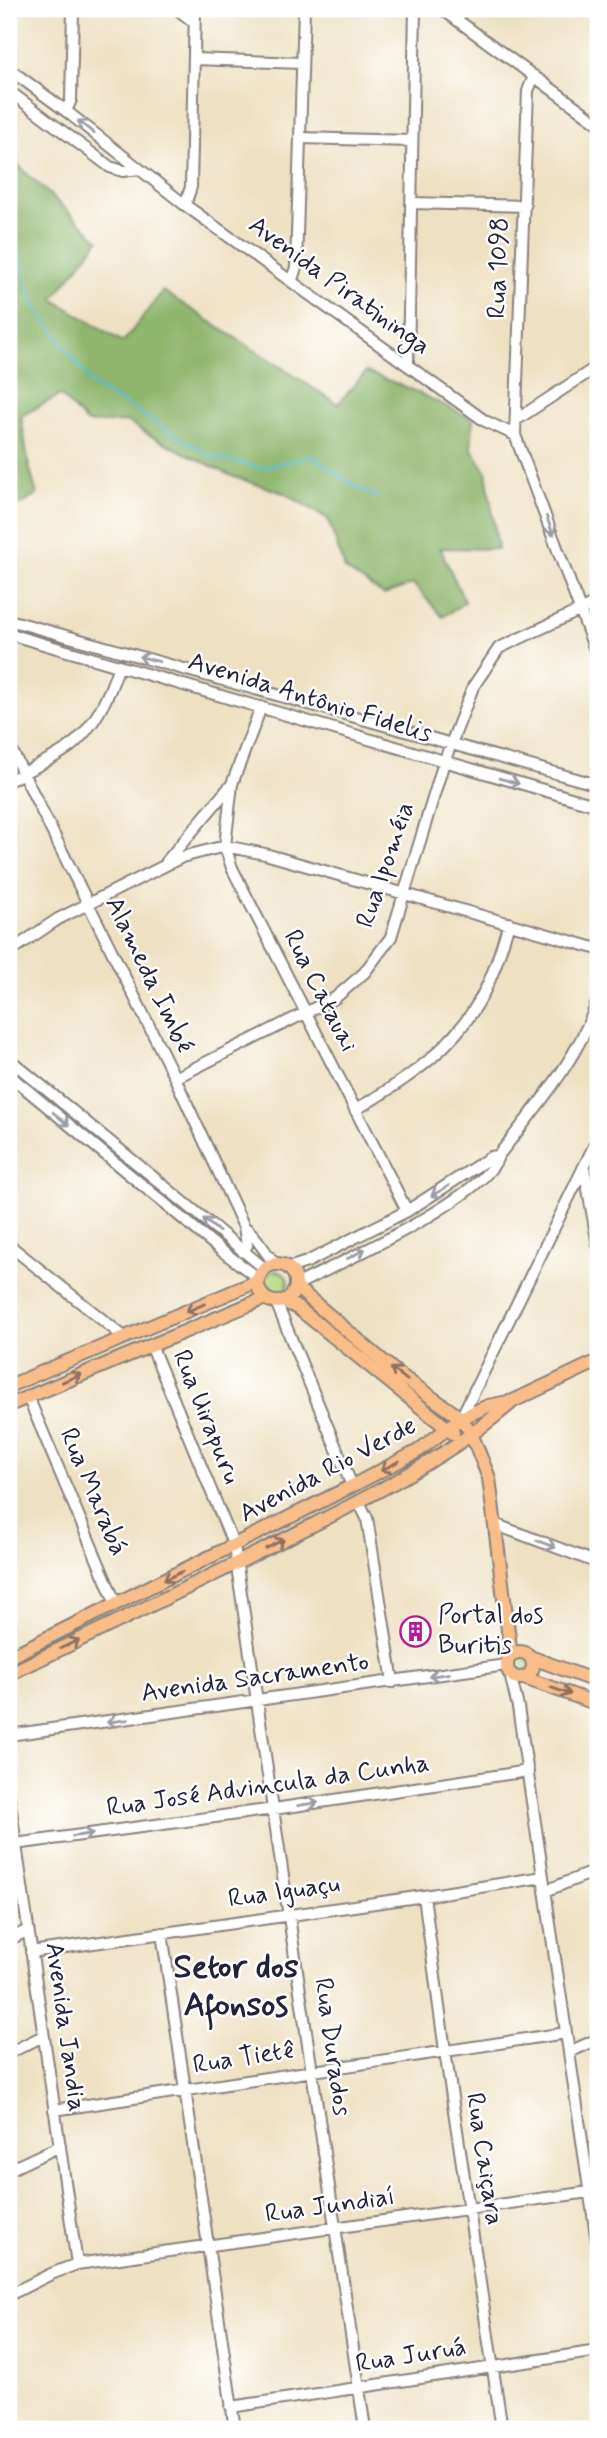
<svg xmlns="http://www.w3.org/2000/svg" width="607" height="2438" font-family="Mynerve,sans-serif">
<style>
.green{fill:#b3d57e;stroke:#6a7c5c;stroke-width:2}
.forest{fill:#8eb66d;stroke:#586c54;stroke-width:2}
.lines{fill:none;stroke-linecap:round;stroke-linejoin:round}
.stream{stroke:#54bfcf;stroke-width:2.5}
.minor-casing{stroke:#88827e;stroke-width:14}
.major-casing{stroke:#88827e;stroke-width:16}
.minor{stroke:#fff;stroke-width:10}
.major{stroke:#f9bd89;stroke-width:12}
.oneway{stroke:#9c9ca7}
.oneway2{stroke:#8e7062}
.labels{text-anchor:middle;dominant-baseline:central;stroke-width:5;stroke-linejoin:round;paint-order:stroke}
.street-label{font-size:26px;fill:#22223b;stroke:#fff}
.poi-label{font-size:26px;fill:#22223b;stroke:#fff;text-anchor:start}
.district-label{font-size:33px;font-weight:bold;fill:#22223b;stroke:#fff}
</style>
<rect width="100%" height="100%" fill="#fff"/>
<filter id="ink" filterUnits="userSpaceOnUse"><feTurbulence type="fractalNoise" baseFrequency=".0143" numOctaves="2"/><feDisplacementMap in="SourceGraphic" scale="14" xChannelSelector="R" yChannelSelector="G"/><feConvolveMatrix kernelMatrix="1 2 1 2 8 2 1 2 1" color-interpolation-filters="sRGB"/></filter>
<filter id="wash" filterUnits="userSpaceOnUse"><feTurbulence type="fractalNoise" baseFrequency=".00686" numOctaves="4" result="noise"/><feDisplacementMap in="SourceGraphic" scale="28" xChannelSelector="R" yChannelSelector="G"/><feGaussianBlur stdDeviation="1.57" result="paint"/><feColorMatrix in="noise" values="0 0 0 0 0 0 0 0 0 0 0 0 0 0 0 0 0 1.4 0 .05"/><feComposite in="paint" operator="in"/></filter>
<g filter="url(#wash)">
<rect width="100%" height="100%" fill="#eee1c2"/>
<path class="green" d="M264 1283a12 12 0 1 1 24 0a12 12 0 1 1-24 0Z
M511 1666a9 9 0 1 1 18 0a9 9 0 1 1-18 0Z"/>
<path class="forest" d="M9,157L99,240L53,299L123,342L163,291L338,404L366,372L408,388L473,419L471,448L486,471L498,549L440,548L465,602L443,617L413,584L384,595L345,569L328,519L284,493L234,477L149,435L128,422L87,423L60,395L21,416L28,462L37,495L15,508L9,502V319L15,309L9,302Z"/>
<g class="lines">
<path class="stream" d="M9,245L19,255L31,300L93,385L211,456L262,468L312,456L358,488L378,498"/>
</g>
</g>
<g filter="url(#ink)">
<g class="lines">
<defs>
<path id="minor" d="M177,9L194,22
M442,9L598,123
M194,59L302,63
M9,69L66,111L185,205L485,421L515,435
M534,76L528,91L515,435L598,658
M9,91L110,167L123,171L139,169
M66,111L71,100L73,9
M300,138L412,141
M411,203L525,206
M185,205L191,187L195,9
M292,280L296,267L304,9
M408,363L415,9
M516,420L598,366
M9,620L598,785
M9,634L598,806
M9,745L175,1078L244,1227L247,1245L243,1252
M9,781C27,770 56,758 72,745C96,725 110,694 119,665
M232,784L225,846L232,868L407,1211
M167,861L232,784L261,707
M9,952L58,919L182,857L225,846L265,854L598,949
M9,1059L264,1268
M9,1075L222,1251L258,1278
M175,1078L335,998L364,973L391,937L444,762L473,687L499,648L598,602
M355,1110C408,1079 457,1047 485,990C496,969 502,945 509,923
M584,1167L598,1245
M244,1227C257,1235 264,1253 276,1264
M9,1245L124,1337
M288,1268L307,1262L407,1211L491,1157L498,1156
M296,1285C337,1264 487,1197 498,1156C536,1107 579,1059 598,999
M276,1302L352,1486
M151,1345L234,1546L365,2429
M28,1397L116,1604
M461,1418L598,1138
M359,1502L367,1518L393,1682
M494,1524L598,1563
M510,1674L518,1707L598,2249
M9,1735L506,1665
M9,1797L77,2264
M15,1844L274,1809L528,1771
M545,1891L598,1870
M424,1896L445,2051L502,2429
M162,1933L235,2429
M9,1940L28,1930
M31,1952L424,1896L543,1877
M569,2052L598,2039
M9,2053L43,2036
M54,2110L566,2033
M9,2170L60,2146
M9,2295L51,2274L77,2264L589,2192
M231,2407L598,2351"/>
<path id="major" d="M258 1283a19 19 0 1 1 38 0a19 19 0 1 1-38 0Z
M296,1287L397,1373L461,1418L471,1433L489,1478L511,1655
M283,1301L298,1308L453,1433
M9,1386L258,1281
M9,1405L265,1298
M507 1665a13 13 0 1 1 26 0a13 13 0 1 1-26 0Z
M9,1657L352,1486L418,1451L461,1418L488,1406L513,1401L598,1361
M530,1657L598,1682
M9,1674C104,1628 200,1582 295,1534C370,1496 448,1458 512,1402
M524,1678L598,1704"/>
</defs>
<use href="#minor" class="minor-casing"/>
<use href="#major" class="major-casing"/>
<use href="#minor" class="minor"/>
<use href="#major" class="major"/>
</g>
<defs><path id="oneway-shaft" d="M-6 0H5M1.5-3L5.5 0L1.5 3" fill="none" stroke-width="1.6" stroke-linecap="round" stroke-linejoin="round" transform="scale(1.75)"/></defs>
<g class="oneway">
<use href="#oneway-shaft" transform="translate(86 127) rotate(-141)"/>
<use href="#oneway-shaft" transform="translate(550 526) rotate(70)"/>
<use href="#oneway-shaft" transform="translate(149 659) rotate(-165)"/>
<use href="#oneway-shaft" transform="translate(509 781) rotate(16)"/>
<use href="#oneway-shaft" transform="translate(61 1119) rotate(40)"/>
<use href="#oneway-shaft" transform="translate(440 1191) rotate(149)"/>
<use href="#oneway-shaft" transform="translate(211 1225) rotate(-141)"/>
<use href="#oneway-shaft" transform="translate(356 1254) rotate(-28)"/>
<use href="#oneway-shaft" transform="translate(546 1544) rotate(21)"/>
<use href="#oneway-shaft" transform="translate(439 1675) rotate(171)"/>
<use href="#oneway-shaft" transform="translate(117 1721) rotate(172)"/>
<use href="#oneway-shaft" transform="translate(308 1804) rotate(-9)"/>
<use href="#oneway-shaft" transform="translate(83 1835) rotate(-8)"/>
</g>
<g class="oneway2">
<use href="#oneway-shaft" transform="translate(195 1308) rotate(157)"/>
<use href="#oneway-shaft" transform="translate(399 1374) rotate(-143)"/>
<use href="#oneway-shaft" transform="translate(72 1378) rotate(-23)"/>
<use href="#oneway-shaft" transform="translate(390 1466) rotate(152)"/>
<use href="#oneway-shaft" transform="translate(275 1544) rotate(-27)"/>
<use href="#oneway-shaft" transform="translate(173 1576) rotate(154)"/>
<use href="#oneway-shaft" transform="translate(70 1644) rotate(-26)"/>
<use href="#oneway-shaft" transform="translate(561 1691) rotate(19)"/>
</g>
</g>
<defs>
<symbol id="building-ring" viewBox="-11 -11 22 22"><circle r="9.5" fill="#fff" stroke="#b5179e" stroke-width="1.5"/><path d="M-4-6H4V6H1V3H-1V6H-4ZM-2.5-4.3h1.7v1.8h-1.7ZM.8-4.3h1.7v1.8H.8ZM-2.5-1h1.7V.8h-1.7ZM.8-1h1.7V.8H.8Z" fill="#b5179e"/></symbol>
</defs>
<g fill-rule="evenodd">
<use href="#building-ring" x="398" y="1614" width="35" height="35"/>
</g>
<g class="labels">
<g class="street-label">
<text transform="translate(499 268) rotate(-88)">Rua 1098</text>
<text transform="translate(339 286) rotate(36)">Avenida Piratininga</text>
<text transform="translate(310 698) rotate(17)">Avenida Antônio Fidelis</text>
<text transform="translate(386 865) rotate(-71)">Rua Ipoméia</text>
<text transform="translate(149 975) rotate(64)">Alameda Imbé</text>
<text transform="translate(320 991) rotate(63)">Rua Catauai</text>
<text transform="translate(206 1417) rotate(68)">Rua Uirapuru</text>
<text transform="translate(328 1470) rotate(-28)">Avenida Rio Verde</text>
<text transform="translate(93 1492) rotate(67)">Rua Marabá</text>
<text transform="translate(255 1678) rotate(-8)">Avenida Sacramento</text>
<text transform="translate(268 1786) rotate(-8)">Rua José Advincula da Cunha</text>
<text transform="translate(284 1892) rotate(-8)">Rua Iguaçu</text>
<text transform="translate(65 2027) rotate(82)">Avenida Jandia</text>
<text transform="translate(332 2047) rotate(82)">Rua Durados</text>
<text transform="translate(244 2058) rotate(-9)">Rua Tietê</text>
<text transform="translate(484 2159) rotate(81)">Rua Caiçara</text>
<text transform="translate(330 2206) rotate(-8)">Rua Jundiaí</text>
<text transform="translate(411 2356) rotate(-9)">Rua Juruá</text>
</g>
<g class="poi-label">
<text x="438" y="1616">Portal dos<tspan x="438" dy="30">Buritis</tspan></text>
</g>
<g class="district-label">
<text x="236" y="1968">Setor dos<tspan x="236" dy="38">Afonsos</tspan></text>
</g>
</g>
<rect width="607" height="2438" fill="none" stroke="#fff" stroke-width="35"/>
</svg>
